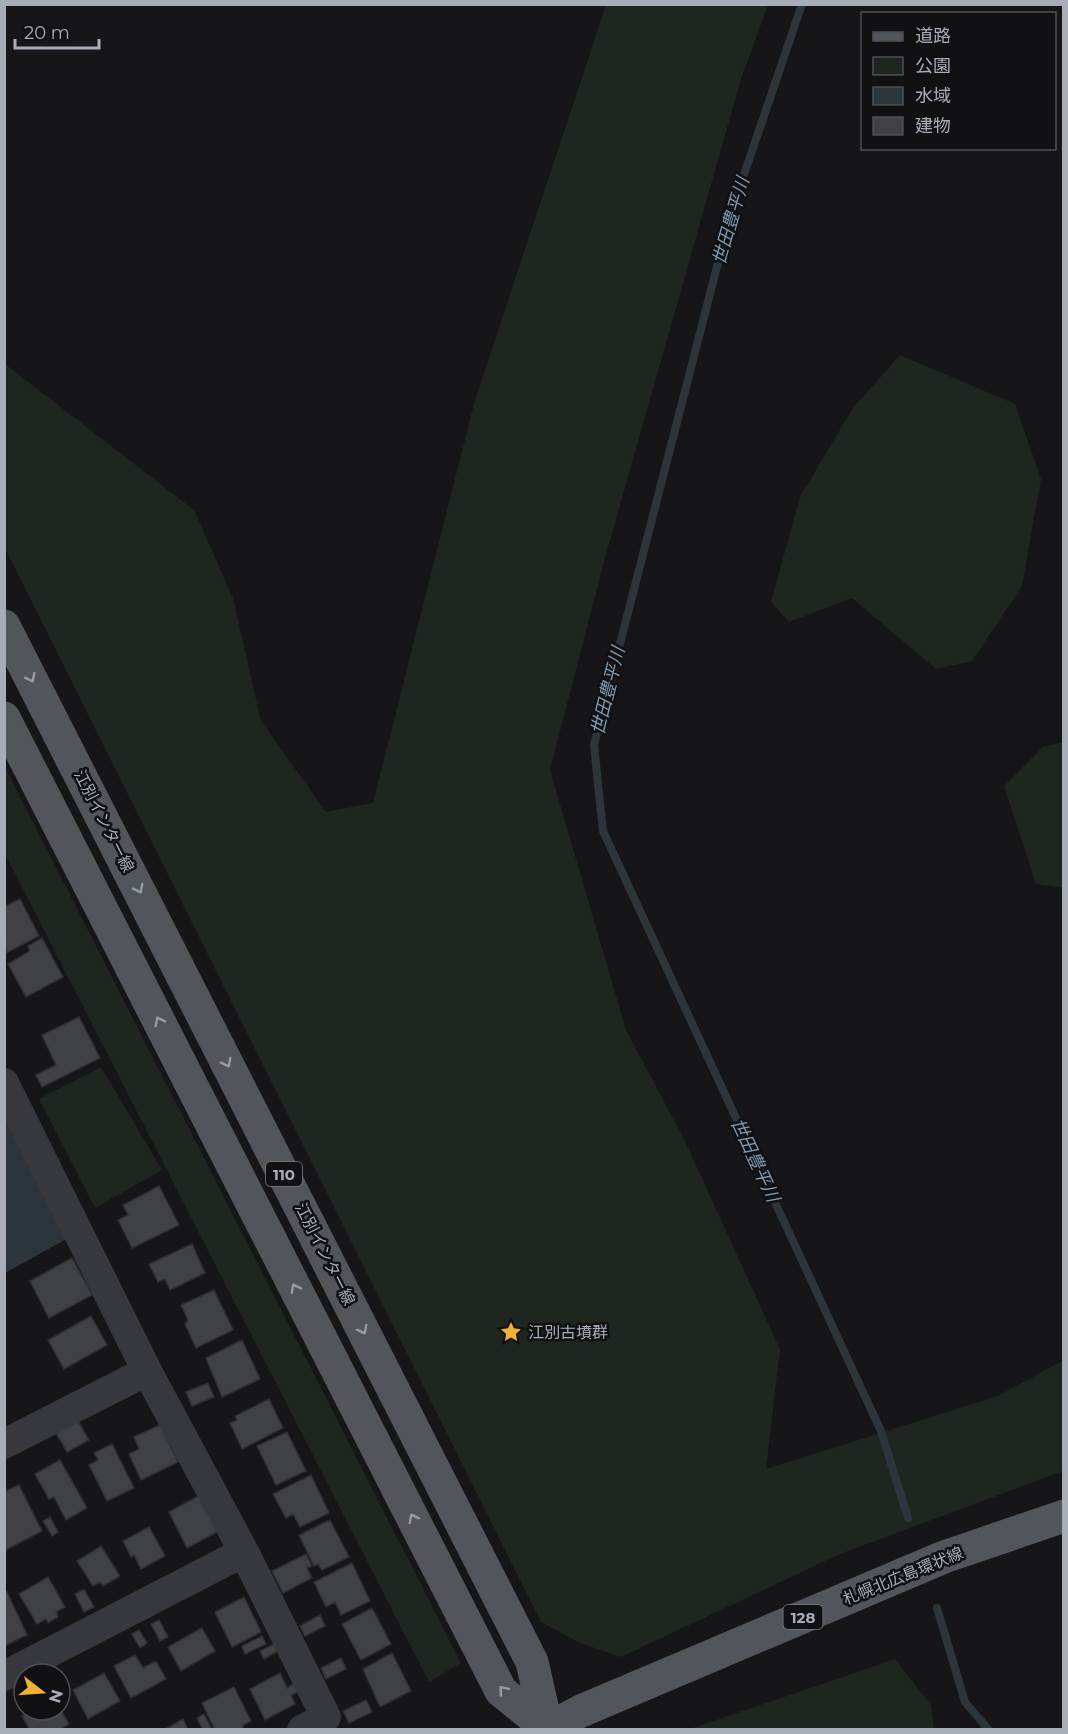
<svg xmlns="http://www.w3.org/2000/svg" width="1068" height="1734" font-family="Montserrat,'Noto Sans JP',sans-serif">
<style>
.green{fill:#1e261f}
.water{fill:#2c353c}
.lines{fill:none;stroke-linecap:round;stroke-linejoin:round}
.stream{stroke:#2c353c;stroke-width:8}
.building{fill:#404145;stroke:#303034;stroke-width:1.5}
.street{stroke:#37383d;stroke-width:30}
.primary{stroke:#53555c;stroke-width:33}
.oneway{stroke:#979ba6}
.labels{text-anchor:middle;dominant-baseline:central;stroke-width:5;stroke-linejoin:round;paint-order:stroke}
.shield{fill:#111113;stroke:#7b7e86;stroke-width:1.5}
.shield-label{font-size:15px;font-weight:bold;fill:#a8adb8}
.street-label{font-size:16px;fill:#a8adb8;stroke:#111113}
.poi-label{font-size:16px;fill:#a8adb8;stroke:#111113;text-anchor:start}
.water-label{font-size:18px;font-style:italic;fill:#7f9bb3;stroke:#111113}
</style>
<rect width="100%" height="100%" fill="#161618"/>
<path class="green" d="M606,5H768L741,79L605,558L550,770L626,1030L684,1139L780,1349L766,1469L998,1396L1064,1360L1063,1471L840,1554L621,1657L580,1643L541,1622L4,546L5,364L194,510L233,598L261,721L326,812L373,803L475,400Z
M900,355L1015,404L1041,479L1022,586L972,661L936,669L852,598L789,622L771,602L800,497L853,408Z
M1063,742H1064L1063,888L1036,884L1004,786L1043,747Z
M4,765L461,1663L429,1682L5,854Z
M101,1067L162,1170L95,1208L39,1099Z
M895,1659L931,1705L934,1729H690Z"/>
<path class="water" d="M4,1106L72,1236L5,1273H4Z"/>
<g class="lines">
<path class="stream" d="M802,4L730,216L594,745L603,831L881,1431L908,1518
M937,1608L965,1702L989,1730"/>
</g>
<path class="building" d="M20,899L39,936L6,953L4,907Z
M42,938L63,977L26,997L8,964L30,951L28,946Z
M79,1017L100,1058L42,1087L36,1075L56,1065L42,1035Z
M159,1186L179,1225L132,1248L118,1220L128,1215L123,1205Z
M192,1244L205,1273L170,1290L165,1279L158,1282L149,1264Z
M72,1258L92,1295L49,1318L30,1281Z
M214,1290L233,1330L196,1348L185,1324L188,1320L181,1305Z
M91,1316L107,1345L64,1369L48,1340Z
M242,1340L260,1379L222,1397L206,1358Z
M208,1383L214,1397L192,1406L186,1392Z
M269,1399L283,1428L242,1449L230,1423L237,1420L235,1416Z
M78,1421L89,1440L67,1452L56,1433Z
M160,1425L178,1462L141,1480L129,1454L139,1449L134,1437Z
M287,1432L306,1471L276,1485L257,1446Z
M112,1444L134,1488L107,1501L89,1465L98,1460L94,1453Z
M60,1460L87,1508L66,1520L54,1497L49,1499L35,1474Z
M311,1475L329,1513L300,1527L293,1514L286,1518L273,1494Z
M19,1485L42,1531L4,1551V1492Z
M202,1494L221,1530L187,1548L169,1512Z
M50,1517L58,1532L52,1536L43,1521Z
M330,1520L349,1557L322,1570L318,1564L314,1566L299,1535Z
M149,1527L165,1556L141,1569L134,1555L131,1557L123,1541Z
M101,1546L120,1576L103,1586L100,1582L93,1586L77,1561Z
M306,1554L312,1566L307,1568L312,1578L283,1593L272,1571Z
M352,1563L370,1601L341,1615L335,1602L326,1607L314,1582Z
M48,1577L65,1607L56,1612L58,1617L48,1623L46,1619L37,1624L19,1594Z
M84,1589L94,1607L84,1612L75,1594Z
M7,1592L27,1635L4,1646V1593Z
M244,1597L261,1632L232,1647L215,1612Z
M372,1608L391,1644L361,1660L342,1624Z
M320,1615L325,1626L305,1636L300,1626Z
M159,1620L168,1637L160,1641L151,1624Z
M202,1628L215,1651L181,1671L168,1647Z
M139,1630L147,1643L140,1648L132,1634Z
M262,1636L266,1644L245,1654L242,1646Z
M278,1642L282,1649L264,1659L260,1651Z
M392,1653L411,1691L380,1707L363,1669Z
M135,1655L143,1668L156,1661L166,1679L131,1698L114,1666Z
M341,1658L346,1669L326,1679L321,1668Z
M104,1673L120,1701L88,1719L73,1690Z
M280,1673L287,1688L295,1683L298,1692L291,1695L295,1704L265,1720L250,1689Z
M234,1687L251,1721L243,1725V1730H215L202,1703Z
M366,1700L372,1712L349,1723L343,1711Z
M60,1709L69,1724L59,1730H30L22,1716L32,1710Z
M204,1714L212,1730H203L197,1718Z
M183,1719L188,1730H164Z"/>
<g class="lines">
<path class="street" d="M4,1083L147,1371L244,1552L326,1717L302,1730
M4,1444L147,1371
M4,1676L244,1552"/>
<path class="primary" d="M4,626L532,1662L547,1728
M4,718L501,1691L547,1728
M545,1730L581,1711L944,1557L1064,1516"/>
</g>
<defs><path id="oneway-chevron" d="M-2-3.5L2.5 0L-2 3.5" fill="none" stroke-width="1.6" stroke-linecap="round" stroke-linejoin="round" transform="scale(1.5)"/></defs>
<g class="oneway">
<use href="#oneway-chevron" transform="translate(31 678) rotate(63)"/>
<use href="#oneway-chevron" transform="translate(139 889) rotate(63)"/>
<use href="#oneway-chevron" transform="translate(159 1021) rotate(-117)"/>
<use href="#oneway-chevron" transform="translate(227 1063) rotate(63)"/>
<use href="#oneway-chevron" transform="translate(295 1288) rotate(-117)"/>
<use href="#oneway-chevron" transform="translate(363 1330) rotate(63)"/>
<use href="#oneway-chevron" transform="translate(413 1518) rotate(-117)"/>
<use href="#oneway-chevron" transform="translate(503 1690) rotate(-130)"/>
</g>
<defs>
<symbol id="sight-bare" viewBox="-9 -9 18 18"><path d="M0-6L1.8-2.2L6-1.7L2.9 1.2L3.7 5.4L0 3.3L-3.7 5.4L-2.9 1.2L-6-1.7L-1.8-2.2Z" fill="#f2b134" stroke="#111113" stroke-width="2.5" paint-order="stroke"/></symbol>
</defs>
<g fill-rule="evenodd">
<use href="#sight-bare" x="496" y="1317" width="30" height="30"/>
</g>
<g class="labels">
<g class="shield">
<rect x="266" y="1162" width="36" height="24" rx="4.5"/>
<rect x="783.5" y="1605" width="39" height="24" rx="4.5"/>
</g>
<g class="shield-label">
<text x="284" y="1174">110</text>
<text x="803" y="1617">128</text>
</g>
<g class="street-label">
<text transform="translate(104 821) rotate(63)">江別インター線</text>
<text transform="translate(325 1254) rotate(63)">江別インター線</text>
<text transform="translate(903 1576) rotate(-22)">札幌北広島環状線</text>
</g>
<g class="poi-label">
<text x="528" y="1332">江別古墳群</text>
</g>
<g class="water-label">
<text transform="translate(731 221) rotate(-74)">世田豊平川</text>
<text transform="translate(608 691) rotate(-76)">世田豊平川</text>
<text transform="translate(755 1160) rotate(65)">世田豊平川</text>
</g>
</g>
<rect width="1068" height="1734" fill="none" stroke="#a8adb8" stroke-width="12"/>
<rect x="861" y="12" width="195" height="138" fill="#111113" stroke="#4d4f55" stroke-width="1.5"/>
<rect x="873" y="32" width="30" height="9" fill="#53555c" stroke="#4d4f55" stroke-width="1.5"/>
<text x="915" y="42" font-size="18" fill="#a8adb8">道路</text>
<rect x="873" y="57" width="30" height="18" fill="#1e261f" stroke="#4d4f55" stroke-width="1.5"/>
<text x="915" y="72" font-size="18" fill="#a8adb8">公園</text>
<rect x="873" y="87" width="30" height="18" fill="#2c353c" stroke="#4d4f55" stroke-width="1.5"/>
<text x="915" y="102" font-size="18" fill="#a8adb8">水域</text>
<rect x="873" y="117" width="30" height="18" fill="#404145" stroke="#4d4f55" stroke-width="1.5"/>
<text x="915" y="132" font-size="18" fill="#a8adb8">建物</text>
<g transform="translate(42 1692) rotate(107)"><circle r="28" fill="#111113" stroke="#4d4f55" stroke-width="1.5"/>
<path d="M0-4.5L10 22L0 15L-10 22Z" fill="#f2b134"/>
<text y="-9" font-size="16" font-weight="bold" text-anchor="middle" fill="#a8adb8">N</text>
</g>
<path d="M15 39v9h84v-9" fill="none" stroke="#a8adb8" stroke-width="3"/>
<text x="24" y="39" font-size="18" fill="#a8adb8" stroke="#111113" stroke-width="4.5" paint-order="stroke">20 m</text>
</svg>
